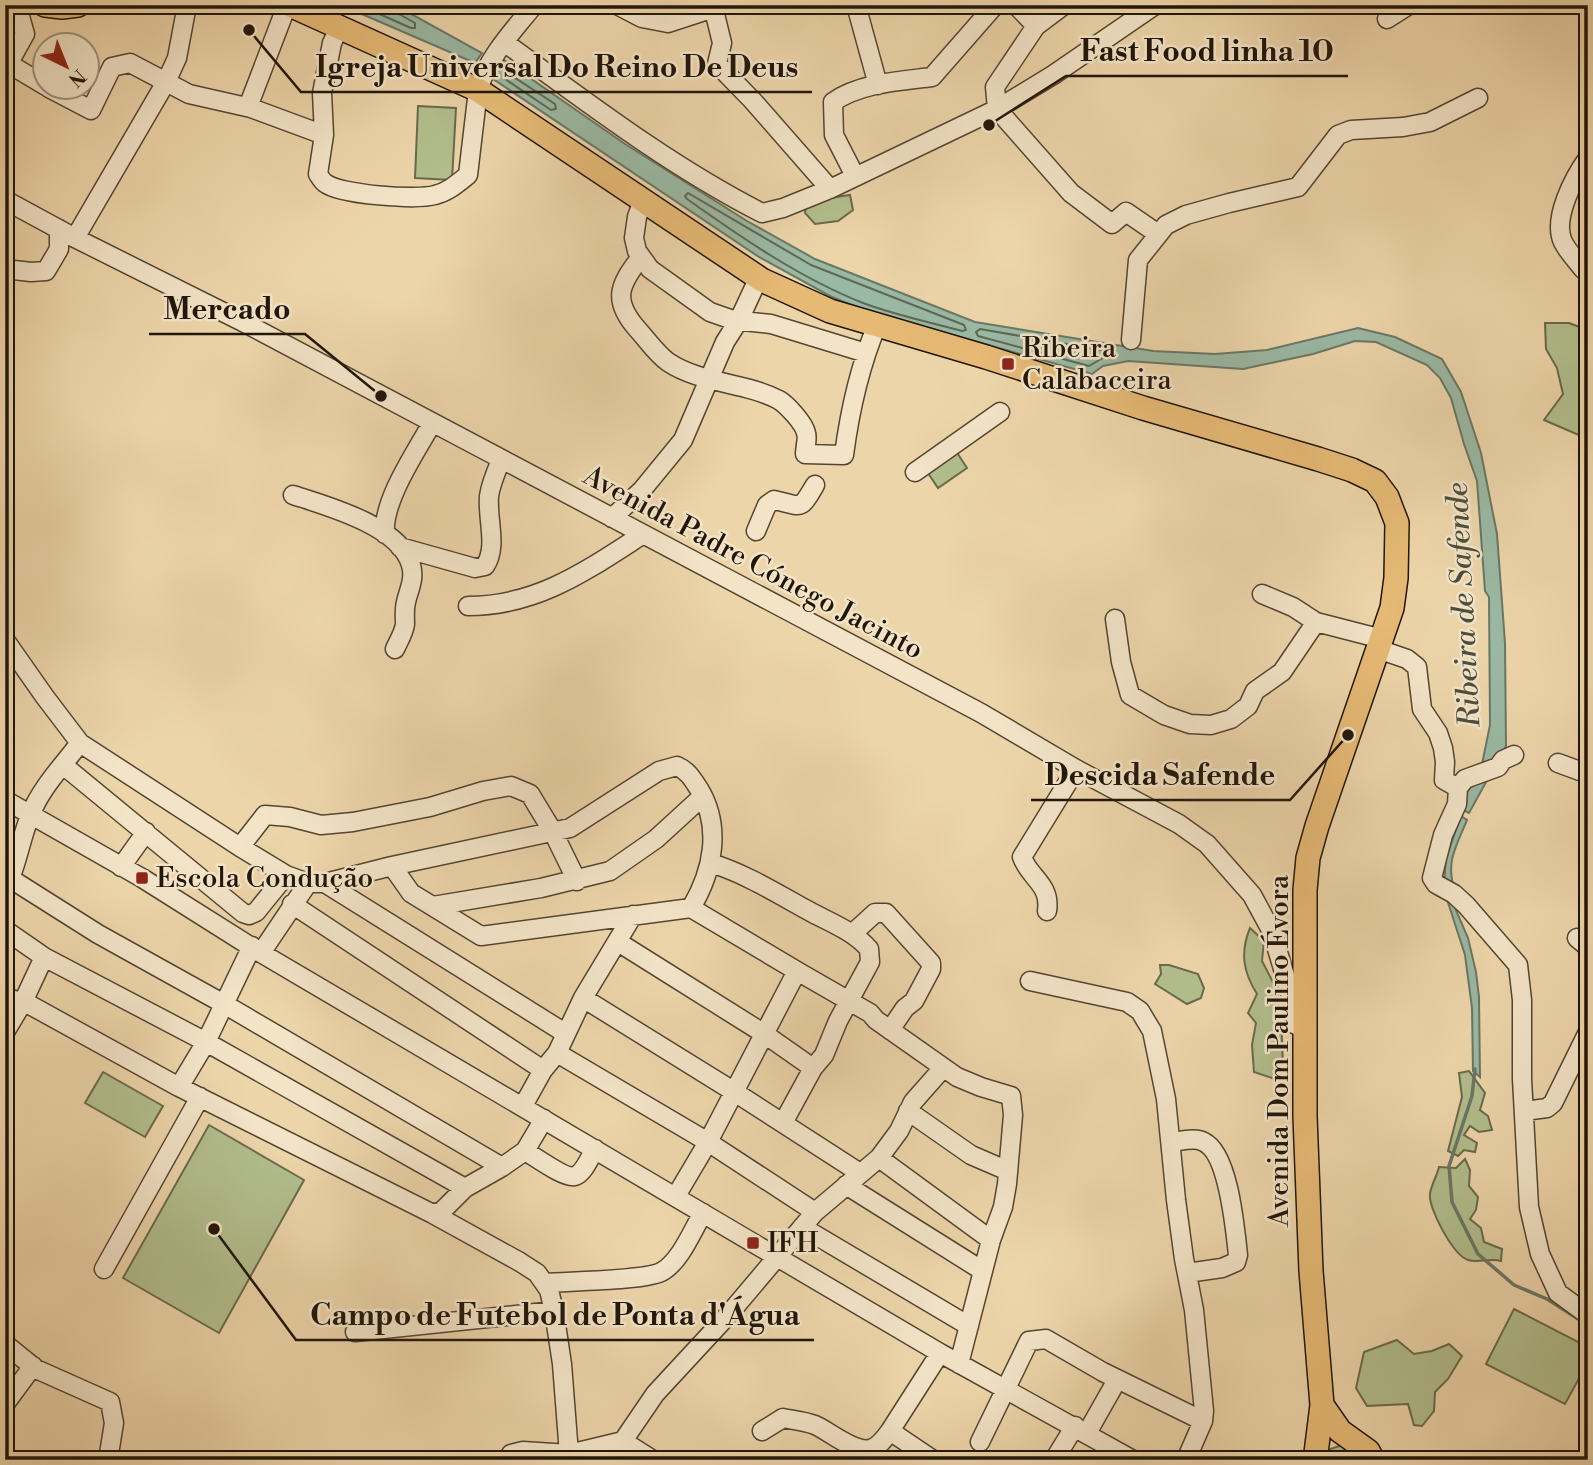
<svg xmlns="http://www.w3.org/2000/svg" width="1593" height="1465" font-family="'Libre Bodoni',serif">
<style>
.green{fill:#b2be8d;stroke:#696a4b;stroke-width:2}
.water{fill:#9ab9a4;stroke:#697866;stroke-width:2}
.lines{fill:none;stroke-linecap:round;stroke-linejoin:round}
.shore{stroke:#5d6856;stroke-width:2}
.stream{stroke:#697866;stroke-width:3.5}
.minor-casing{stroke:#534631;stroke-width:21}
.major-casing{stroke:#201609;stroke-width:26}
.minor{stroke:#f3e4c8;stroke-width:18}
.major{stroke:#e6ba75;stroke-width:23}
.poi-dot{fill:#8f2418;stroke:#f3e4c8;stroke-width:2.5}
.labels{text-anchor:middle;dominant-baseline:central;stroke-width:5;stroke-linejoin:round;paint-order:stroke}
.poi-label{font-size:28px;fill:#201609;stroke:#f3e4c8;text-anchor:start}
.street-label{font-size:28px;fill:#201609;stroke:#f3e4c8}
.water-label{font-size:30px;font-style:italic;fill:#4b4f3f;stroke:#f3e4c8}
.leader{fill:none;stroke:#201609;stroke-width:2.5}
.callout-dot{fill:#201609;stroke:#f3e4c8;stroke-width:2.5}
.callout-label{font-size:30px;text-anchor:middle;font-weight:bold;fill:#201609;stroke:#f3e4c8;stroke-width:5;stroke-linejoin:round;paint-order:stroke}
</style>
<rect width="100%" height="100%" fill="#edd5aa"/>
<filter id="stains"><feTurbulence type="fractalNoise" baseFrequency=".00286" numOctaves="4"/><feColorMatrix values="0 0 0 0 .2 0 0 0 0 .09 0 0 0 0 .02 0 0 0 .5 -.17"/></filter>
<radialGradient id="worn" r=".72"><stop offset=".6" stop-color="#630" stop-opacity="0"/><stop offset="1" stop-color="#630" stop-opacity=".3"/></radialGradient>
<path class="green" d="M418,106L456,108L452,180L415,178Z
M850,195L853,210L838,221L815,224L805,213L806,205L823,199Z
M1545,323H1569L1588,330V439L1544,420L1563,394L1557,368L1546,349Z
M956,451L967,468L938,488L926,470Z
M1250,928L1264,941L1262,961L1277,990L1281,1015L1283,1067L1275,1079L1254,1072L1252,1045L1256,1023L1248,1013L1257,994C1243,972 1240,952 1250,928Z
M1160,965H1169L1198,974L1204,988L1201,998L1187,1004L1155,984L1161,974Z
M1469,1071L1485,1093L1480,1110L1488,1116L1492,1130L1479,1132L1470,1126L1464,1135L1477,1143L1475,1152L1464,1150L1458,1156L1448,1151L1462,1097L1459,1073Z
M103,1072L163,1106L145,1137L85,1103Z
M209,1125L304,1180L219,1333L123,1278Z
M1465,1159L1470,1170L1469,1186L1478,1197L1476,1210L1470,1219L1481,1228L1484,1242L1502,1249L1501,1261C1491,1258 1478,1263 1468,1260C1453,1255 1428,1208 1430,1194C1431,1185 1437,1176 1439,1167L1456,1168Z
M1514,1309L1588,1347V1362L1565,1404L1486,1364Z
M1397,1340L1414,1354L1432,1351L1449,1344L1462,1356L1448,1379L1435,1392L1434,1411L1422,1426L1414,1425L1408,1404L1367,1406L1356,1388L1364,1352Z
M1342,1445L1364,1460H1319L1327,1450Z"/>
<path class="water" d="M341,5H395L482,53L475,63Z
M504,60L625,144L747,221L815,259L975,322L1153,351L1215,354L1267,350L1358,328L1395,337L1442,359L1461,392L1481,453L1497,534L1505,643L1506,746L1469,813L1459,808L1464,794L1479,779L1490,725L1489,597L1485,591L1477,481L1464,444L1451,398L1440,378L1427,365L1376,342L1355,341L1313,354L1243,369L1128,361L1103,366L1092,374L863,310L830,296L759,257L493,79Z
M1461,816L1467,820C1456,847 1445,862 1455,891L1444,884L1446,858Z
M1445,893L1454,896L1455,908L1468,938L1476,972L1479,997L1480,1077L1473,1071L1472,1008L1465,955Z"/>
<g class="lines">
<path class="shore" d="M359,5L411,28H415V23L397,13L395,5
M506,72L555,104L556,109L551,110L505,79L504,76Z
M688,193L811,265L964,325L966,330L962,331C929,322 895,315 863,303C800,278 742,238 687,199L685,196Z
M980,329L1106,351L1108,355L1089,366L978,336L976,332Z"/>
<path class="stream" d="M1475,1069L1472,1096L1449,1166L1452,1202L1478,1254L1514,1285L1547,1299L1588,1325"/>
<defs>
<path id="minor" d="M617,5L642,18L668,23L723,5
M856,5L878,85
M1016,5L1036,26L1064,5
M5,6L19,13L25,34L5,70
M714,10L722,43L717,64L753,101L830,189
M1387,19L1409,5
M340,26L332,43L322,93L324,135L318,174C320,177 322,181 325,183C340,195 417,200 435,195C448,192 458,183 468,175L478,90C488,57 513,31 534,5
M1036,26L995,87L997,109L1071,193L1112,224L1126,212L1158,234
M504,42C588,103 670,166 762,213L783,208L830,189L997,109L1053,75L1155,5
M9,64L46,86
M49,88L91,110L112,67L130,63L189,94L251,108L324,135
M248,107L287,5
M1588,158C1574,177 1552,219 1563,242C1568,252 1576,260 1583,269L1588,271
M855,176L834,135L833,102C860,83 900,81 932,77L995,5
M5,200L75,238L243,322L981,713L1076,769L1179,824L1207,844L1252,895L1272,932L1294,1006L1296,1025
M643,200L637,217L634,238L637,251L650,269L710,312L733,320L771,324L866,353
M75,238L166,82L177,58L187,5
M641,257C618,286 612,301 639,331C648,341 657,354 668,362C701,384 745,382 779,400C787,405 804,423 806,433C808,438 805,448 805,454L844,455C850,409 859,368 877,325
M5,269L31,272L46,271L59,249V229
M1131,340L1138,260L1166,225L1186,215L1229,203L1298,187L1338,135L1351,130L1403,127L1430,122L1478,98
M915,472L1000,412
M293,495C327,506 400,526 411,565C415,579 409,589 406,602C404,610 405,617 405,624C404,633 398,642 395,649
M612,518L642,490L683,440L725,342L739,320L759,277
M756,531L767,505L774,500C803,506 799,512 815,485
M385,534C382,501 416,452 432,423
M400,547L475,568L485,566C498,547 487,520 489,496C491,483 496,472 501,460
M1262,594L1293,607L1316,622
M468,606C537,606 586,571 642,535
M1115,619L1121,662L1130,695L1164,715L1190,724L1211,725L1231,719L1248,706L1255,691L1282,672L1316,622L1382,639
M5,640L45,697L80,743L240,847L286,875L308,883
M1378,649L1407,659L1417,667L1422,709L1438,733L1443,748L1445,762L1444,780L1458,788
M1514,755L1503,760L1498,767L1465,779L1458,788L1457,804L1443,835L1432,878L1436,884L1454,894L1466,905L1518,965L1522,1000V1079L1529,1207L1540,1254L1558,1293L1588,1315
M1558,763L1588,774
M63,765L243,913L249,915L256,912L286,875
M5,800L142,878L261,953L940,1353L1133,1460
M240,847L265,815L290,817L321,825L353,822L430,807L483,791L511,786L530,794L553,832L577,881
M711,863C746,874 778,894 809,911C829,922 854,931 869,949L870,962L838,1021L824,1055L813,1068L783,1123
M392,866L570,828L659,771L677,766C688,771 692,778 699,789C722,827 713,871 691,908
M121,867L146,832
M11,879L98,934L224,1004L502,1167L465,1188L206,1042L252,946
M325,883L565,1033
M5,890C17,867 20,840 30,816C40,789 63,765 80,743
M292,904L543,1070
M433,906L541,888L610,871L656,839L703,796
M1047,911C1051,884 1030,879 1022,857L1076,769
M5,930L44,957L206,1042L179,1087
M852,934L875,913H886L931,963V969L914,1001L905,1008L890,1030
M1577,938L1588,947
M618,942L763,1033L813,1068
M261,953L308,883H325L392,866L411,893L481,936L691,908L797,971L708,1142L676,1196
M797,971L870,1013L876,1020L957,1077L981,1087L1011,1096L1013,1115L1007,1184L1003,1207L991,1240L959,1364
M1030,981L1127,1002L1140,1011L1152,1031L1166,1099L1176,1200L1184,1259L1194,1310L1204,1411L1203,1421L1186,1460
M5,997L30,1005L179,1087L433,1214L520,1262L537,1273L549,1290L554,1311L562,1364L569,1454
M583,998L633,915
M5,1032L23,1002L44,957
M557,1053L708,1142L815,1212
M523,1106L543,1070L557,1053L583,998L733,1091L860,1173
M908,1111L971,1155L1008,1171
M1524,1111L1547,1108L1553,1103L1588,1032
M1172,1142C1181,1141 1196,1137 1204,1142C1229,1154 1235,1229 1238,1255L1236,1262L1222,1268L1187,1273
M525,1151C534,1156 565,1179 575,1176C584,1173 590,1157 595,1149
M879,1158L991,1240
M502,1167L525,1151L544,1119
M846,1185L983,1271
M433,1214L442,1211L465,1188
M802,1227L969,1326
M104,1269L200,1097
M545,1283C567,1281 648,1281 663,1271C681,1260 692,1231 703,1213
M355,1332L554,1311
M5,1344L36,1369L110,1402L114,1423L108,1460
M5,1404L33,1366
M762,1431L783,1418C793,1420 805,1421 815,1425C829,1431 854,1453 870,1449C879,1447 885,1438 890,1431L940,1353
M890,1431L933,1460
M1087,1433L1117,1380
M623,1441L655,1394L729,1314L815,1212L879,1158L899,1131L913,1102L943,1068
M623,1441L653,1460
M980,1442L1029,1341L1046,1339L1103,1372L1203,1421
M508,1460L511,1454L523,1451L569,1454L623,1441
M1054,1460L1075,1426"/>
<path id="major" d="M45,5L62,7L78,5
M290,5L478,90L762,280L830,311L986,357L1143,408L1318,459L1352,470L1375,481L1387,497L1397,523L1396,578L1392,608L1317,826L1308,858L1305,890V1116L1311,1271L1322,1405L1316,1453
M1322,1405L1340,1431L1368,1451L1373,1460"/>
</defs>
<use href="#minor" class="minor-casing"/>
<use href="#major" class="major-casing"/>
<use href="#minor" class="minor"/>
<use href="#major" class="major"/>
</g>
<g class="poi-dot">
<rect x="1001" y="357" width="14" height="14" rx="3.5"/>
<rect x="135" y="871" width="14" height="14" rx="3.5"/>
<rect x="746" y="1236" width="14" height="14" rx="3.5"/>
</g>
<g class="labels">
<g class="poi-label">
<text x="1022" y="348">Ribeira<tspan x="1022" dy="32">Calabaceira</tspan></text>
<text x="156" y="878">Escola Condução</text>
<text x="767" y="1243">IFH</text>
</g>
<g class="street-label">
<text transform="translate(753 563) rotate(28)">Avenida Padre Cónego Jacinto</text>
<text transform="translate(1279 1051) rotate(-90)">Avenida Dom Paulino Évora</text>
</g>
<g class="water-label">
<text transform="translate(1464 605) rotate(-93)">Ribeira de Safende</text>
</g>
</g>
<path class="leader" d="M989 125L1066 76H1348M249 30L301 92H812M381 396L305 334H149M1348 735L1290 800H1031M214 1229L296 1340H814"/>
<g class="callout-dot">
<circle cx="989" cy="125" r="7"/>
<circle cx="249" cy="30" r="7"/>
<circle cx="381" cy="396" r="7"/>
<circle cx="1348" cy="735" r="7"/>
<circle cx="214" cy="1229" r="7"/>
</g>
<g class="callout-label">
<text x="1207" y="61">Fast Food linha 10</text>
<text x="557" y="77">Igreja Universal Do Reino De Deus</text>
<text x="227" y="319">Mercado</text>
<text x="1160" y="785">Descida Safende</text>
<text x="555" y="1325">Campo de Futebol de Ponta d'Água</text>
</g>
<rect width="1593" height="1465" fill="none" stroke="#edd5aa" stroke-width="28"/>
<rect x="7" y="7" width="1579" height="1451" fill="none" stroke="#201609" stroke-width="3.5"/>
<rect x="14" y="14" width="1565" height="1437" fill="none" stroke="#201609" stroke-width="2"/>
<g transform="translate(66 66) rotate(137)"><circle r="33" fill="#f3e4c8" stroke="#9f927c" stroke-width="2"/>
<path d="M0-5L12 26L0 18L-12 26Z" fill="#8f2418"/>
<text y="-10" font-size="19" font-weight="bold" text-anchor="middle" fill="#201609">N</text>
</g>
<rect width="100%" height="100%" filter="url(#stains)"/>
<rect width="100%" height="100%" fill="url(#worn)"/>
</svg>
